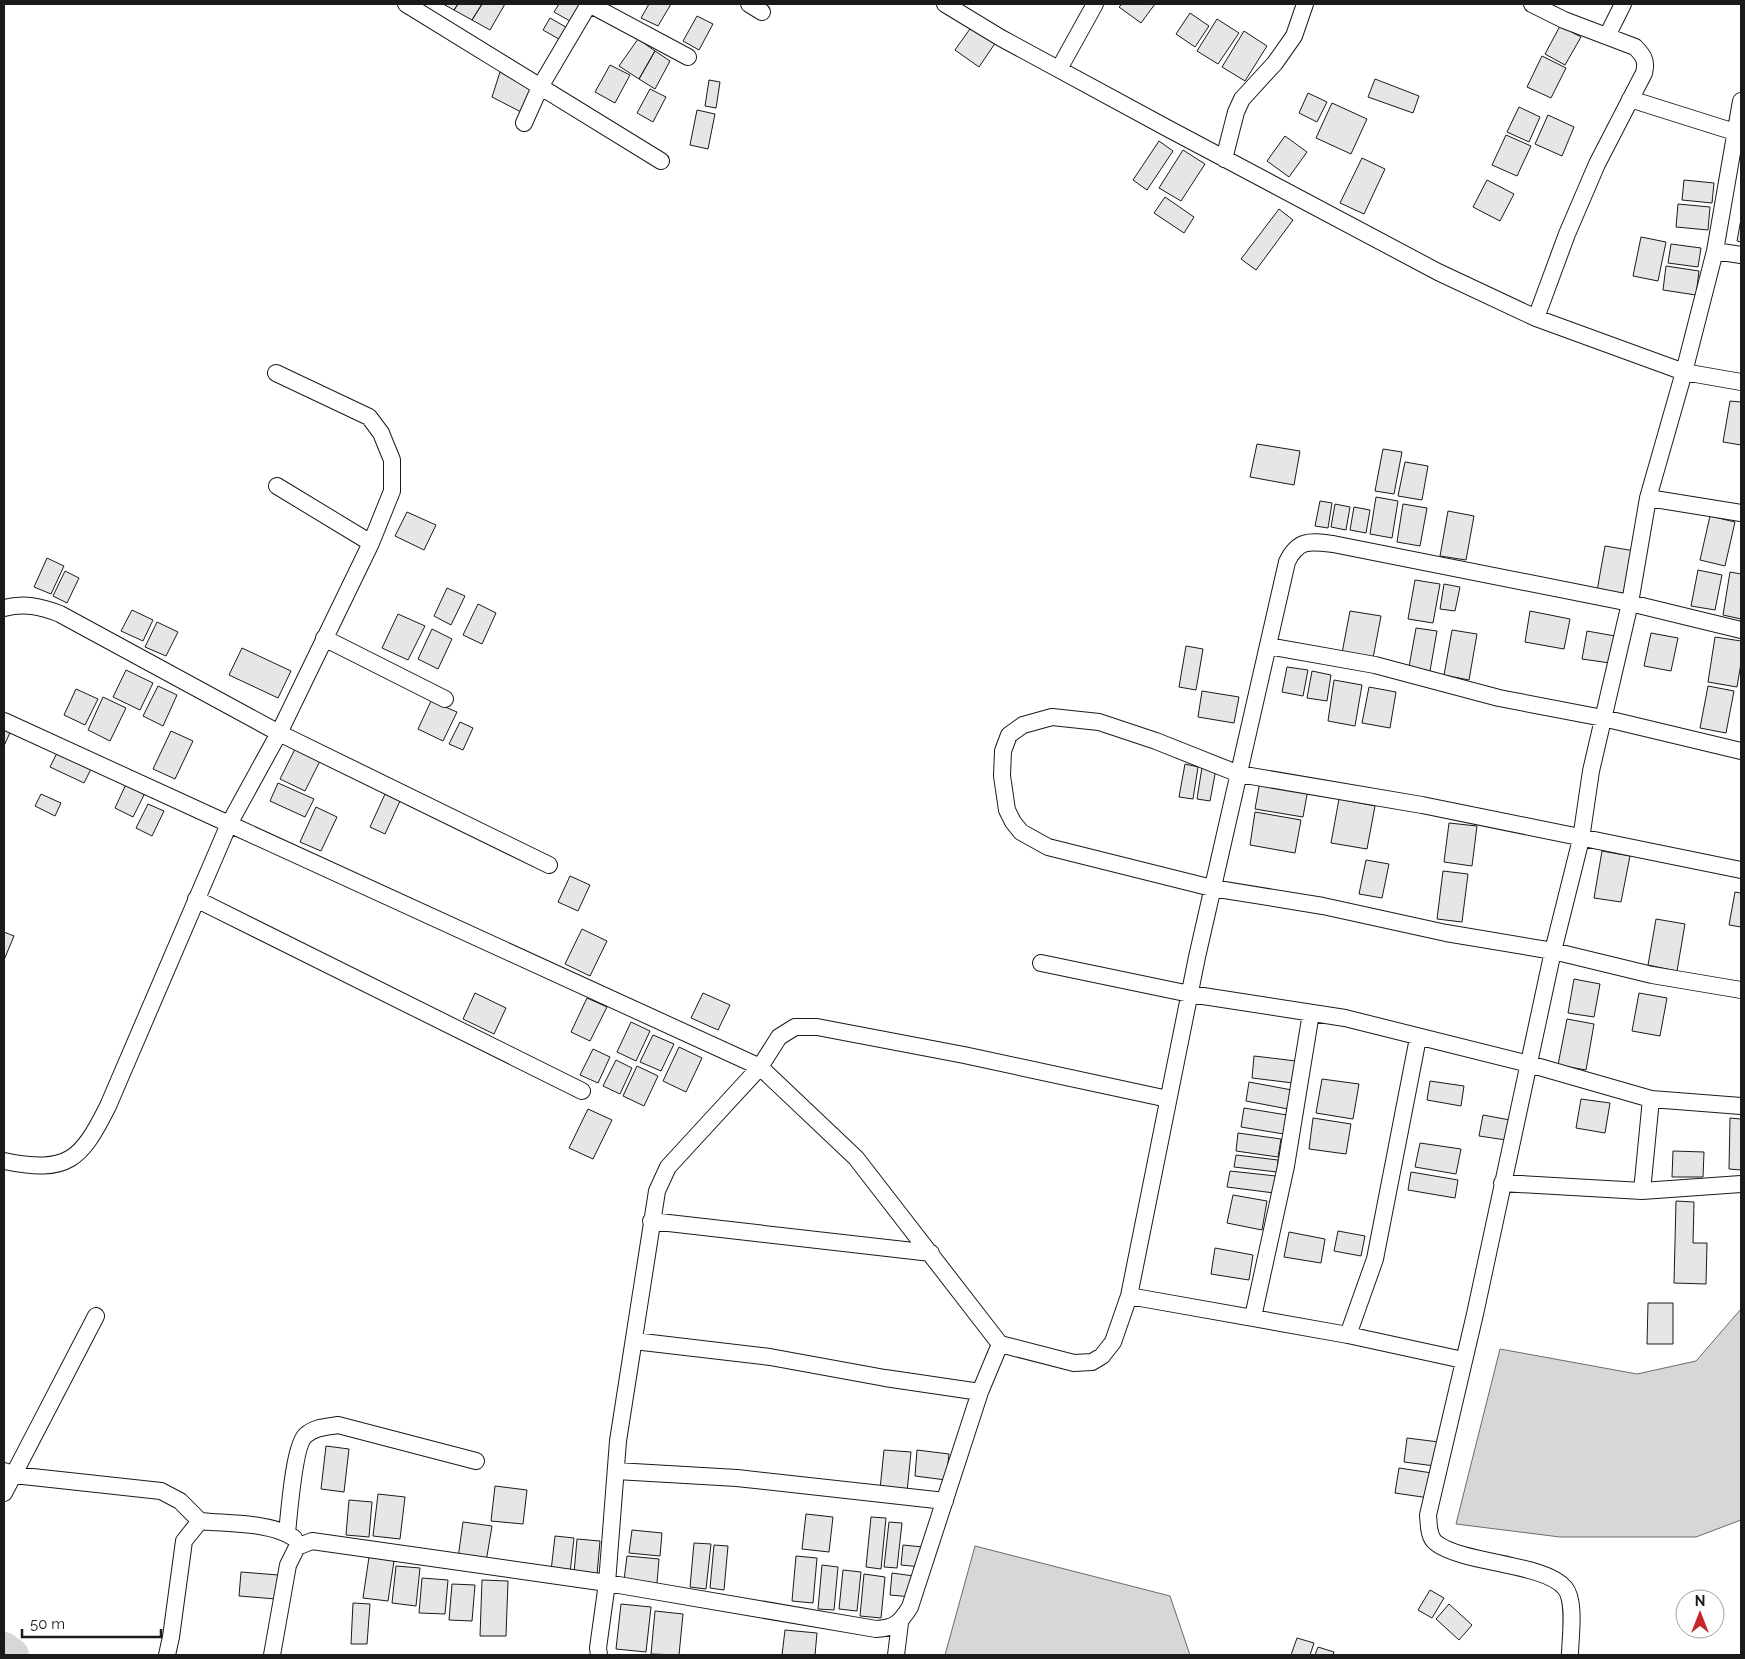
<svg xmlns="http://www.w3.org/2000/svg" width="1745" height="1659" font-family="Raleway,sans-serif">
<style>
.water{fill:#d7d7d7;stroke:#6a6a6a}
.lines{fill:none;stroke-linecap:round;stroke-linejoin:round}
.river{stroke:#d7d7d7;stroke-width:34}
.building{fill:#e6e6e6;stroke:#1a1a1a}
.minor-casing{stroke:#1a1a1a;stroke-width:18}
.minor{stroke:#fff;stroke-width:16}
</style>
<rect width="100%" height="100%" fill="#fff"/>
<path class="water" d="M1741,1309V1520L1696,1537H1560L1456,1524L1500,1349L1637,1374L1696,1361Z
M975,1546L1170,1596L1190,1655H945Z"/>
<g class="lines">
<path class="river" d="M4,1649L12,1655"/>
</g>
<path class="building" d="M443,4H458L454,10Z
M458,4H482L472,20L454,10Z
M482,4H505L490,30L472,20Z
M559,4H577L586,9L577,25L554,12Z
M649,4H671L658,26L641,18Z
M1122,4H1155L1141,23L1119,7Z
M1190,13L1209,26L1195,47L1176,34Z
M697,16L713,24L699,50L683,41Z
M550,18L571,30L564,42L543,30Z
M1217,19L1239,33L1218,64L1197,51Z
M972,26L996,42L979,67L955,50Z
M1560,26L1581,37L1565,65L1545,54Z
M1244,31L1267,46L1245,81L1222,67Z
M638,39L655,51L639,79L619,66Z
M655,51L670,61L655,89L639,79Z
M1542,56L1566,68L1551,98L1527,87Z
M610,65L630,75L615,103L595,92Z
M500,72L532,91L523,113L492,97Z
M1375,79L1419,96L1413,113L1368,97Z
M709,80L720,82L716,108L705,106Z
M650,89L666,97L653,122L637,113Z
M1308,93L1327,102L1317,122L1299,113Z
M1332,103L1367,119L1351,154L1316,138Z
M1519,107L1540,117L1529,142L1507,132Z
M697,110L715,114L708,149L690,145Z
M1548,115L1574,127L1562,156L1535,144Z
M1506,135L1531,146L1517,176L1492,165Z
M1285,136L1307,152L1289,177L1267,161Z
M1159,141L1173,151L1147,190L1133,180Z
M1183,150L1205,164L1181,201L1159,188Z
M1362,158L1385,169L1364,214L1340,203Z
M1487,180L1514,194L1500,221L1473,207Z
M1684,180L1714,183L1712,203L1682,200Z
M1165,197L1194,217L1184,233L1154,213Z
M1678,204L1710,207L1708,230L1676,227Z
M1279,209L1293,220L1256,270L1241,259Z
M1741,219V242L1737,241Z
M1641,237L1666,242L1658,281L1633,276Z
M1671,244L1701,248L1698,267L1668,263Z
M1666,266L1699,271L1696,295L1663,290Z
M1730,401L1741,402V445L1723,442Z
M1257,444L1300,451L1294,485L1250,477Z
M1383,449L1402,452L1394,494L1375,491Z
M1405,462L1428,466L1422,500L1398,496Z
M1376,497L1398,501L1392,538L1370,534Z
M1320,501L1332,503L1328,528L1315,526Z
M1335,504L1350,507L1346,530L1331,527Z
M1403,504L1427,508L1420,546L1397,542Z
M1354,507L1370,510L1366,533L1350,530Z
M1448,511L1474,516L1466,560L1440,556Z
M407,512L436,525L424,550L395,536Z
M1710,516L1735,522L1725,566L1700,560Z
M1605,546L1635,551L1627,596L1597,591Z
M47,558L64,566L51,594L34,587Z
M1698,570L1722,575L1715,610L1691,606Z
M65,571L79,578L67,603L53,596Z
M1730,572L1741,574V619L1723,615Z
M1415,580L1440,584L1433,623L1408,619Z
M1444,584L1460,587L1455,611L1440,609Z
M447,588L465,596L451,625L434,616Z
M478,604L496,613L482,644L463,635Z
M132,610L153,620L143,641L121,631Z
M1350,611L1381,616L1373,658L1342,653Z
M1530,611L1570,619L1564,649L1525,642Z
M398,614L425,626L408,660L382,648Z
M157,622L178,632L166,656L145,647Z
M1416,628L1437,631L1430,671L1409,667Z
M432,629L452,639L438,669L418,659Z
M1452,630L1477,634L1469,680L1444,675Z
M1587,631L1615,636L1610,663L1582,659Z
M1651,633L1678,638L1671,671L1644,666Z
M1715,637L1741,641V663L1737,687L1708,682Z
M1186,646L1203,649L1196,690L1179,687Z
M242,648L291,671L278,698L229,675Z
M1287,667L1308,670L1303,696L1282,692Z
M126,670L153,683L140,710L113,697Z
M1312,671L1331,675L1327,701L1307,698Z
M1334,680L1362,685L1355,726L1328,721Z
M158,686L177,695L163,726L143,716Z
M1708,686L1734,691L1726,733L1700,728Z
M1369,687L1396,692L1390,728L1362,723Z
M76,689L98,699L85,725L64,715Z
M1202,691L1239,697L1234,723L1198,717Z
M103,697L126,708L110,741L88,730Z
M431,701L457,712L443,741L418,729Z
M460,722L473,728L463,750L449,744Z
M4,724L12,728L4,746Z
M171,731L193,741L175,779L153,769Z
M295,749L320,761L305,791L280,779Z
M58,751L92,767L84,783L50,767Z
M1185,764L1198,767L1193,799L1179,797Z
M1202,767L1216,769L1210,801L1197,799Z
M1260,781L1308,789L1303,817L1255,809Z
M127,782L146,791L133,817L115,808Z
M278,783L314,799L305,817L270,801Z
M41,794L61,803L55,816L35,806Z
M385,794L400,801L385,834L370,827Z
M1339,799L1375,806L1367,849L1331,843Z
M148,804L164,811L152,836L136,828Z
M316,807L337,817L321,851L300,842Z
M1255,812L1301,820L1295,853L1250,845Z
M1449,823L1477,826L1472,866L1444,862Z
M1602,851L1630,856L1621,902L1594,898Z
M1366,860L1389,864L1382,898L1359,894Z
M1443,871L1468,874L1462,922L1437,919Z
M570,876L590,885L578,911L558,902Z
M1735,892L1741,893V927L1729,925Z
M1656,919L1685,924L1677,971L1648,965Z
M582,929L607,941L590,976L565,964Z
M4,932L14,936L4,960Z
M1574,979L1600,984L1594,1017L1568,1013Z
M475,993L506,1008L494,1034L463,1019Z
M703,993L730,1005L718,1030L691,1018Z
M1639,993L1667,998L1660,1036L1632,1031Z
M587,998L607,1007L590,1041L571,1032Z
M1567,1019L1594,1024L1586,1070L1558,1065Z
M631,1022L650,1031L636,1061L617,1052Z
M653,1035L674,1044L661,1071L640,1062Z
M679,1047L702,1058L686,1092L663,1081Z
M593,1049L610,1057L598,1083L580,1075Z
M1254,1056L1296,1061L1293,1083L1252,1078Z
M616,1060L632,1068L620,1094L603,1086Z
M637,1066L658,1076L644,1106L623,1096Z
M1322,1079L1359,1084L1353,1119L1316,1113Z
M1430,1081L1464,1086L1461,1106L1427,1100Z
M1249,1082L1292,1090L1288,1109L1246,1101Z
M1581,1099L1610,1103L1605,1133L1576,1128Z
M1244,1108L1287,1115L1284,1134L1241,1127Z
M588,1109L612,1120L593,1159L569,1148Z
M1483,1115L1510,1120L1506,1140L1479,1136Z
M1313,1118L1351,1124L1346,1154L1309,1149Z
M1730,1118L1741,1119V1170L1729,1169Z
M1238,1133L1281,1139L1278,1157L1236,1151Z
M1420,1143L1461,1149L1456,1174L1415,1167Z
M1673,1151L1704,1152L1703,1177H1672Z
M1236,1155L1278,1160L1277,1172L1234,1167Z
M1230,1171L1276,1176L1274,1193L1227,1187Z
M1411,1172L1458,1180L1455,1198L1408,1190Z
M1233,1195L1267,1201L1262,1230L1227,1223Z
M1676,1201L1694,1202L1693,1243H1707L1706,1284L1674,1283Z
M1338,1231L1365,1236L1361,1256L1334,1251Z
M1289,1232L1325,1239L1321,1263L1284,1257Z
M1215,1248L1253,1255L1249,1280L1211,1274Z
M1648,1303H1673V1344H1647Z
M1407,1438L1439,1442L1435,1466L1404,1462Z
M326,1446L349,1449L344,1492L321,1489Z
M884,1450L911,1452L907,1492L880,1489Z
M917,1450L949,1454L946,1480L915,1476Z
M1399,1468L1432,1473L1429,1498L1395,1493Z
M495,1486L527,1490L523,1524L491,1521Z
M378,1494L405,1497L400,1539L373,1536Z
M349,1500L372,1502L369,1537L346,1535Z
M806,1514L833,1517L829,1552L802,1549Z
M871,1517L886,1518L881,1569L866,1567Z
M463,1522L492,1526L486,1562L458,1558Z
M889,1522L902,1523L897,1568L884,1567Z
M632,1530L662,1533L660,1556L629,1553Z
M555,1536L574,1538L570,1573L551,1571Z
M577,1539L600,1541L597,1575L574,1573Z
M694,1543L711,1544L706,1589L690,1587Z
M714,1545L728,1546L724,1590L710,1588Z
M903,1545L923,1547L921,1567L901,1565Z
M627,1556L659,1559L657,1583L624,1580Z
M796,1556L817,1558L813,1603L792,1601Z
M369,1557L394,1561L388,1601L363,1598Z
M822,1565L838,1567L834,1610L818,1609Z
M396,1566L420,1568L416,1606L392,1603Z
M843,1570L861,1572L857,1611L839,1609Z
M241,1572L278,1575L276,1599L239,1596Z
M892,1573L914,1576L912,1597L890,1595Z
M864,1574L885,1577L881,1618L860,1616Z
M422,1578L448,1580L445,1614L419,1613Z
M482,1580L508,1581L506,1636H480Z
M452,1584L475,1585L472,1621L449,1620Z
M1430,1590L1444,1598L1432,1618L1418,1610Z
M353,1603L370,1604L367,1644H351Z
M621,1604L651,1607L646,1652L616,1649Z
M1449,1604L1472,1625L1459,1640L1436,1619Z
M655,1611L683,1614L679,1655L651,1654Z
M785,1630L817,1633L815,1655H782Z
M1297,1638L1314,1643L1310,1655H1291Z
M1318,1647L1334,1652L1333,1655H1315Z"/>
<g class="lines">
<defs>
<path id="minor" d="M406,4L661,161
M589,4L688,57
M749,4L762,12
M945,4L1001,38L1167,128L1438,272L1536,318L1684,372L1715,251L1741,101
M1532,4L1564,20L1635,47C1644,56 1647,61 1644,73L1597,164L1567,234L1536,318
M1607,36L1623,4
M1059,69L1095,4
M1630,99L1741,134
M524,123L540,87L589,4
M1224,159L1236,112L1242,99L1275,63L1294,36L1305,4
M1715,251L1741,255
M276,373L369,417L381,433L392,460V491L371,543
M1648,498L1741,513
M4,608C24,603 40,606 60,614L279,733L371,543L277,486
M324,638L445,699
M1268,646L1375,665L1499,698L1603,718L1741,751
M4,721L229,824L279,733L549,865
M1741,870L1422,805L1239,774L1156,741L1099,722L1052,717L1023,725L1009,735L1003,751L1002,776L1007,810L1013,822L1021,832L1048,847L1212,888L1323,906L1446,933L1553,951L1652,975L1741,990
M196,899L582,1091
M1041,963L1190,994L1345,1018L1529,1064L1651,1099L1741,1106
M4,1161C68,1174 81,1160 108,1106L229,824L760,1067L856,1158L1000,1344
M1502,1183L1642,1191L1741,1184
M1642,1191L1651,1099
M651,1221L931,1253
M1129,1296L1348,1335L1463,1360
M1253,1317L1286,1166L1311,1013
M1348,1335L1375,1259L1418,1038
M634,1341L770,1357L885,1378L980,1392
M4,1471L14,1475L161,1491L180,1501L200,1521
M616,1471L737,1478L945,1501
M4,1493L96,1316
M287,1533C289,1515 294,1444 306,1435C315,1427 326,1427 338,1425L476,1461
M167,1655L171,1637L184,1541L200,1521C227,1524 272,1522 294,1538
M272,1655L288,1565L297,1547L312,1541L607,1583L876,1629C895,1628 900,1623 910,1607L980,1392L1000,1344L1074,1363L1092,1362L1102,1356L1113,1342L1129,1296L1197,957L1287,562C1298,539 1310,541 1333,544L1630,603L1648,498L1684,372L1741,382
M599,1655L598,1648L607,1583L618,1441L657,1191L668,1167L760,1067L779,1037L795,1027H817L964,1055L1168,1099
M896,1655L900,1623
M1570,1655C1570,1639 1576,1601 1565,1588C1545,1563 1463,1564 1436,1543C1428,1537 1429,1524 1428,1515L1475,1314L1553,951L1581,839L1591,771L1630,603L1741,630"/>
</defs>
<use href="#minor" class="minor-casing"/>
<use href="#minor" class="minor"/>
</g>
<rect width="1745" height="1659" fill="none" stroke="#1a1a1a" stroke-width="10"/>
<g transform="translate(1700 1614)"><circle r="24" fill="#ffffff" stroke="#a3a3a3"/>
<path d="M0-4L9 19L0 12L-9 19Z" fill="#c62828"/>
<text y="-8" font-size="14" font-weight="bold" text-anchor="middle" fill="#1a1a1a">N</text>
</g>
<path d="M22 1629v8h139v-8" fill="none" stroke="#1a1a1a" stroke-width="2.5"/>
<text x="30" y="1629" font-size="15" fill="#1a1a1a" stroke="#ffffff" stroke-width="4" paint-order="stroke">50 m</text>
</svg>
